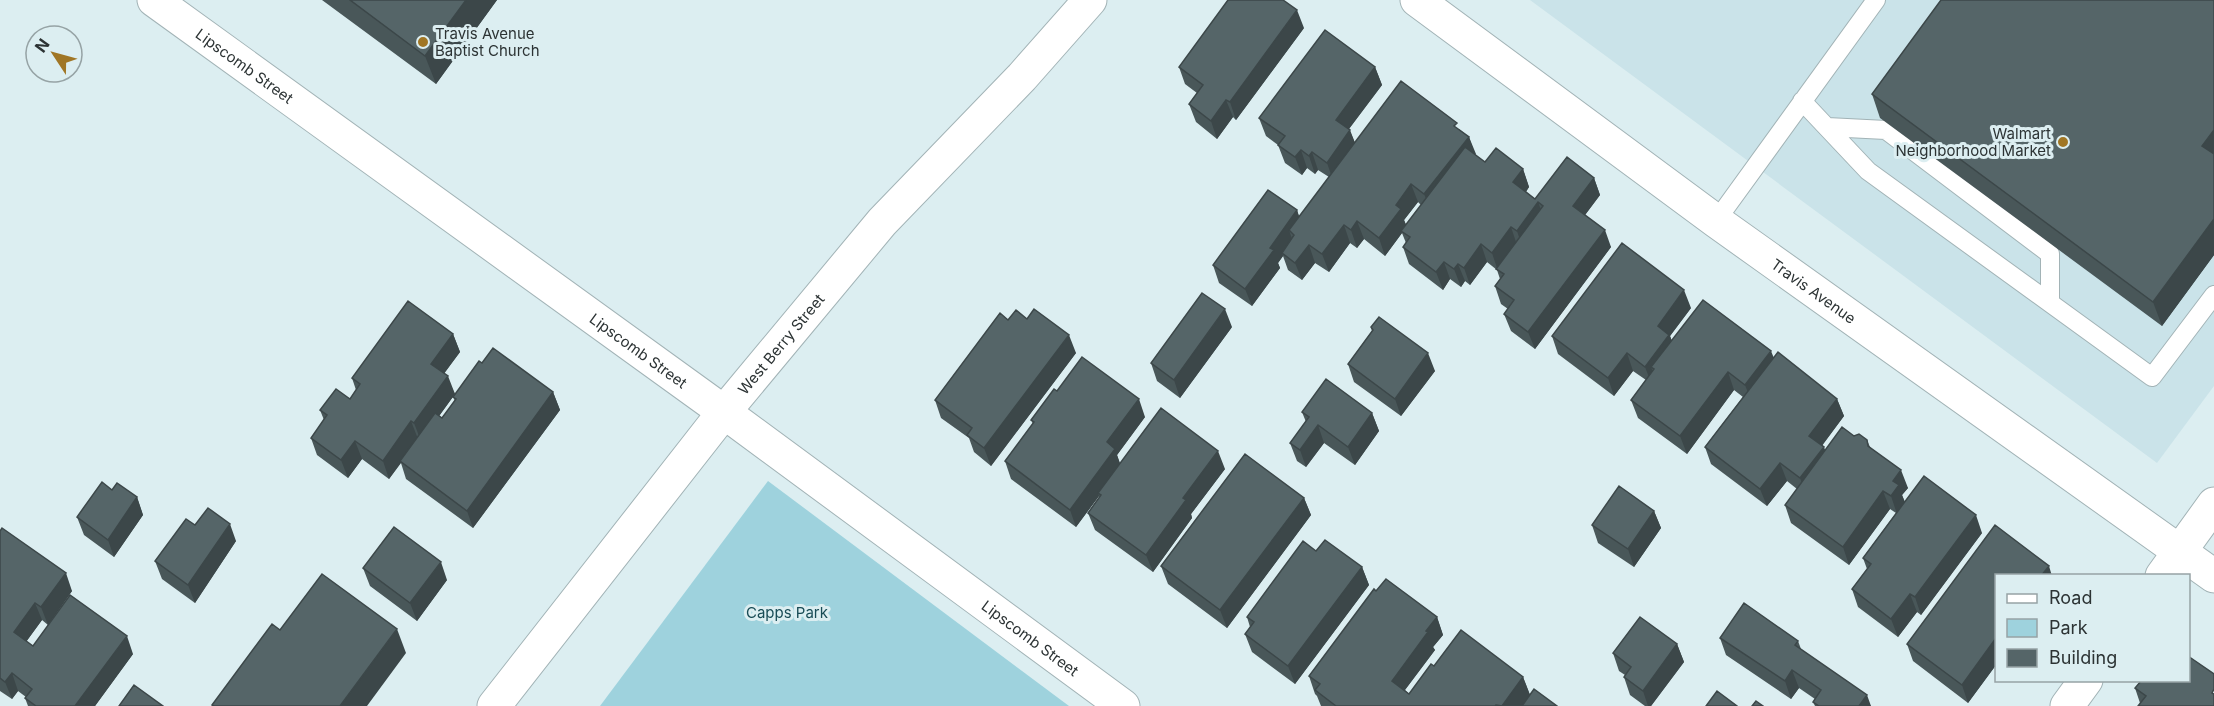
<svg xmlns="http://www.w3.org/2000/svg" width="2214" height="706" font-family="Inter,sans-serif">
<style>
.built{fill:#cae3e9}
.green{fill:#9ed2dd}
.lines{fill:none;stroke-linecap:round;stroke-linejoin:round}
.lane-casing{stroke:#a2b3b6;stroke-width:20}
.street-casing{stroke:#a2b3b6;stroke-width:35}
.secondary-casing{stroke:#a2b3b6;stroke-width:35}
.lane{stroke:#fff;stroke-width:18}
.street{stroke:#fff;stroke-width:33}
.secondary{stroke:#fff;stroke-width:33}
.wall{fill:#495759;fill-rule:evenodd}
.shaded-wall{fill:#3c4749}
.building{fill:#556568;stroke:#3c4749;stroke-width:1.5}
.poi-dot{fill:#a07625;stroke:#dceef1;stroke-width:2}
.labels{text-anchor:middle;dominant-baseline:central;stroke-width:6;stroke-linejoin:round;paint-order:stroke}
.poi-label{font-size:15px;fill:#2c3334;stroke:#dceef1;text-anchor:start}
.street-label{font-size:15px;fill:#2c3334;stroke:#dceef1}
.park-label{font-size:15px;fill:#194c56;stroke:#dceef1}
</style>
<rect width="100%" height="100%" fill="#dceef1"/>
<path class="built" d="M1530,0H2214V386L2157,463Z"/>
<path class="green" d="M768,481L1069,706H600Z"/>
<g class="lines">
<defs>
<path id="lane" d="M1802,101L1868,171L2152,377L2214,295
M1827,127L1886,130L2050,254V303
M1716,221L1876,0"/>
<g id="street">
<path id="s1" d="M154,0L724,412L1123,706"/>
<path id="s2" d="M1417,0L1716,221L2214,576"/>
<path d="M2162,576L2214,504"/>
<path d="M2067,706L2086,680"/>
</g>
<g id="secondary">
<path id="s3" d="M494,706L724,412L882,222L1022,77L1090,0"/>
</g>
</defs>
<use href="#lane" class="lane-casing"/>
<use href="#street" class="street-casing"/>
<use href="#secondary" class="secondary-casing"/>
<use href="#lane" class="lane"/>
<use href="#street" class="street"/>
<use href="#secondary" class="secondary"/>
</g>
<path class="wall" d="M322,0H497L436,84Z
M2214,0V255L2162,326L1880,118L1872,94Z
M1304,28L1236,120L1233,117L1217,139L1196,122L1189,104L1197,93L1185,84L1179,67Z
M1375,67L1382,85L1349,129L1355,143L1459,129L1469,137L1475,155L1485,162L1523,169L1529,187L1526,192L1535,199L1594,178L1600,195L1585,215L1611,247L1535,349L1511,331L1504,314L1508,309L1501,304L1495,286L1500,279L1497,270L1487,262L1470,285L1465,281L1461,287L1450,279L1443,290L1409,264L1403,247L1406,243L1402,233L1385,256L1364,239L1357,248L1350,243L1329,272L1315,263L1302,280L1288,270L1283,256L1278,263L1280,268L1252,306L1219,283L1213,265L1297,210L1299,217L1329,177L1318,170L1315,174L1307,168L1302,175L1285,163L1278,145L1266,136L1259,118ZM1418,202L1421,205L1406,225L1404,220Z
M1691,308L1670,336L1672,341L1774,357L1837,399L1844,416L1822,445L1825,450L1854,436L1867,440L1870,447L1908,488L1902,495L1905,502L1982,533L1921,615L1917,612L1898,637L1858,607L1852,589L1867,569L1863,558L1896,513L1890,509L1849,565L1791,523L1785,505L1797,489L1787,481L1767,506L1711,464L1705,447L1743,397L1734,390L1687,454L1638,418L1631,400L1646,380L1633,371L1614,396L1558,354L1552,336Z
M1027,319L1076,353L991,466L974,452L969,438L941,418L935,400L1008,320Z
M1232,327L1180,398L1157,381L1151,363Z
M1371,327L1435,371L1401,416L1354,382L1348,364L1372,331Z
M453,334L460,352L444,373L455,394L439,416L442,418L455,401L453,397L482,363L553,392L560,410L473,528L406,479L401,463L389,479L362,459L348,478L317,455L311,438L324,420L320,410L350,399L356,390L352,378Z
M1057,391L1145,417L1117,455L1120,464L1225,469L1191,514L1192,518L1153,572L1095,530L1088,513L1100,497L1099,496L1076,527L1011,479L1005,461L1033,424L1031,420Z
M1302,412L1372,413L1379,431L1355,465L1324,443L1306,467L1297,461L1290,443L1306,422Z
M112,490L137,497L143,515L114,557L84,535L77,517Z
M1304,498L1311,515L1227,628L1168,584L1161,566Z
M1654,511L1661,528L1634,567L1598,543L1592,525Z
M195,525L236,541L195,603L162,579L155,561Z
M0,531L72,591L48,625L42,620L26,642L33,646L133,654L95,706H28L25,698L26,697L18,691L12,699L0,691Z
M1316,551L1362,567L1369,585L1295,684L1252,652L1245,634L1250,627L1247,617Z
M363,568L447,580L417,621L370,586Z
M1996,576V665L1968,703L1913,661L1907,644Z
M1376,591L1437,617L1443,635L1433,647L1435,650L1405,690L1409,694L1434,666L1523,677L1530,695L1522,706H1321L1317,696L1315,694L1309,676Z
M1720,638L1798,641L1801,649L1871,706H1815L1813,702L1815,699L1799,688L1791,699L1726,655Z
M1677,644L1684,662L1651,706H1645L1630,695L1624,677L1625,675L1619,671L1613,653Z
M2214,674L2140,703L2135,688Z"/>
<path class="shaded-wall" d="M466,0H497L436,84L425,56Z
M1297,10L1304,28L1236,120L1230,102Z
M1375,67L1382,85L1342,138L1336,120Z
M1226,100L1233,117L1217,139L1211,121Z
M1350,130L1357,148L1333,180L1327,163Z
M2214,130V166L2202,146Z
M1469,137L1476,154L1431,211L1424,194Z
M1301,150L1307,168L1302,175L1295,157Z
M1312,152L1318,170L1315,174L1309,156Z
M1523,169L1529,187L1520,200L1513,182Z
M1594,178L1600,195L1579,223L1573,206Z
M1411,184L1418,202L1404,220L1407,227L1401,231L1402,233L1385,256L1379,238L1396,205Z
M1538,202L1545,220L1523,249L1517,231Z
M1297,210L1303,228L1294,235L1289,230L1293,242L1282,253L1283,256L1278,263L1280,268L1252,306L1245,289L1270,248Z
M2214,219V255L2162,326L2153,302Z
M1357,221L1364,239L1357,248L1351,230Z
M1344,225L1350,243L1329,272L1322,254Z
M1511,227L1517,245L1498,271L1492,253Z
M1605,230L1611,247L1535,349L1528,332Z
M1481,244L1487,262L1470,285L1464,268Z
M1309,245L1315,263L1302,280L1295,263Z
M1444,262L1450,279L1443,290L1436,272Z
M1458,264L1465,281L1461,287L1454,269Z
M1684,290L1691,308L1670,336L1676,353L1654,369L1651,367L1656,379L1652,385L1645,367L1658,326Z
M1225,309L1232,327L1180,398L1174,380Z
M453,334L460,352L438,382L431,364Z
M1069,335L1076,353L991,466L984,448Z
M1771,351L1778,368L1752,403L1745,385Z
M1428,353L1435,371L1401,416L1395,399Z
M1627,353L1633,371L1614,396L1608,378Z
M1728,372L1734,390L1687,454L1680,436Z
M448,376L455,394L421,441L414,423Z
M553,392L560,410L473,528L467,511Z
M1139,399L1145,417L1117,455L1121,466L1098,493L1099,496L1076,527L1070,510L1107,442Z
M1837,399L1844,416L1816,454L1809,436Z
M1372,413L1379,431L1355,465L1348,447Z
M411,421L418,439L389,479L383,461Z
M1318,425L1324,443L1306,467L1300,450Z
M355,441L362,459L348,478L341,460Z
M1824,447L1830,465L1807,496L1800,478Z
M1218,451L1225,469L1191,514L1192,518L1153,572L1146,555L1183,498Z
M1780,463L1787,481L1767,506L1760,489Z
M1901,470L1908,488L1902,495L1905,503L1897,514L1891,496L1893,481Z
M1883,491L1890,509L1849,565L1843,547Z
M137,497L143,515L114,557L108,540Z
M1304,498L1311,515L1227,628L1220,610Z
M1654,511L1661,528L1634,567L1628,549Z
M1976,515L1982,533L1921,615L1915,597Z
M230,524L236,541L195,603L188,585Z
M441,562L447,580L417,621L410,603Z
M2049,566L2052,576H2041Z
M1362,567L1369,585L1295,684L1288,666Z
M66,573L72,591L48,625L41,607Z
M1910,594L1917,612L1898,637L1891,619Z
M35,603L42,620L20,650L14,632Z
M1437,617L1443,635L1433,647L1435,650L1398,699L1392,681L1426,631Z
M397,629L406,653L367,706H340Z
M127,636L133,654L95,706H75Z
M1996,638V665L1968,703L1962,685Z
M1677,644L1684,662L1651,706H1648L1643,691Z
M1792,670L1799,688L1791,699L1785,681Z
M12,673L18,691L12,699L5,682Z
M1523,677L1530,695L1522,706H1502Z
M1867,695L1871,706H1859Z"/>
<path class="building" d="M350,0H466L425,56Z
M1228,0H1283L1297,10L1230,102L1226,100L1211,121L1189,104L1203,85L1179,67Z
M1941,0H2214V130L2202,146L2214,154V219L2153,302L1872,94Z
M1325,30L1375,67L1336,120L1350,130L1327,163L1312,152L1309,156L1301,150L1295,157L1278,145L1285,136L1259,118Z
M1401,81L1457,123L1454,126L1469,137L1424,194L1411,184L1396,205L1401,209L1379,238L1357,221L1351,230L1344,225L1322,254L1309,245L1295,263L1282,253L1294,235L1289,230Z
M1465,147L1485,162L1496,148L1523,169L1513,182L1535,199L1567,157L1594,178L1573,206L1605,230L1528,332L1504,314L1514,300L1495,286L1504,274L1496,269L1543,206L1538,202L1517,231L1511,227L1492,253L1481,244L1464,268L1458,264L1454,269L1444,262L1436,272L1403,247L1410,237L1401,231Z
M1268,190L1297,210L1270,248L1274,250L1245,289L1213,265Z
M1622,243L1684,290L1658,326L1669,335L1645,367L1627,353L1608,378L1552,336Z
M1202,293L1225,309L1174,380L1151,363Z
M1703,300L1771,351L1745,385L1728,372L1680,436L1631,400L1654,369L1651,367Z
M408,301L453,334L431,364L448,376L414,423L411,421L383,461L355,441L341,460L311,438L327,415L320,410L336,389L350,399L360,384L352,378Z
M1034,309L1069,335L984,448L967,435L972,428L935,400L1000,313L1008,320L1016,310L1027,319Z
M1379,317L1428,353L1395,399L1348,364L1373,330L1371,327Z
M493,348L553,392L467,511L400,461L435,413L442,418L456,399L453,397L479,361L482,363Z
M1778,352L1837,399L1809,436L1824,447L1800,478L1780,463L1760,489L1705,447Z
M1082,357L1139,399L1107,442L1115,449L1070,510L1005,461L1034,422L1031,420L1054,389L1057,391Z
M1326,379L1372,413L1348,447L1318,425L1300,450L1290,443L1309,417L1302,412Z
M1161,408L1218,451L1183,498L1186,500L1146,555L1088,513L1101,495L1098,493Z
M1842,427L1854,436L1859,434L1867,440L1868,446L1901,470L1893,481L1899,485L1891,496L1883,491L1843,547L1785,505Z
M1245,454L1304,498L1220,610L1161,566Z
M1924,476L1976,515L1915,597L1910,594L1891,619L1852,589L1871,564L1863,558Z
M102,482L112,490L117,483L137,497L108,540L77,517Z
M1619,486L1654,511L1628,549L1592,525Z
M208,508L230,524L188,585L155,561L186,519L195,525Z
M1995,525L2049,566L2041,576H1996V638L1962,685L1907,644Z
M394,527L441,562L410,603L363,568Z
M2,528L66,573L41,607L35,603L14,632L33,646L70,595L127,636L75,706H36L25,698L32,689L12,673L5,682L0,678V531Z
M1325,540L1362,567L1288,666L1245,634L1254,622L1247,617L1303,541L1316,551Z
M322,574L397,629L340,706H214L212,705L272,624L280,630Z
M1386,579L1437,617L1426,631L1428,632L1392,681L1409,694L1431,664L1434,666L1461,630L1523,677L1502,706L1496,705L1495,706H1336L1315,690L1320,684L1309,676L1374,589L1376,591Z
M1744,603L1798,641L1795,645L1867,695L1859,706H1819L1813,702L1821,690L1792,670L1785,681L1720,638Z
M1640,617L1677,644L1643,691L1624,677L1631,667L1613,653Z
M2188,656L2214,674V689L2212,693L2214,694V706H2138L2146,696L2135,688L2141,681H2188Z
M134,685L163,706H119Z
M1534,689L1557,706H1522Z
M1717,691L1737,706H1706Z
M1756,701L1763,706H1752Z"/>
<g class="poi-dot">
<circle cx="423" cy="42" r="6"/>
<circle cx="2063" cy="142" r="6"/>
</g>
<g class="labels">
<g class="poi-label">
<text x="435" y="33">Travis Avenue<tspan x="435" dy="17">Baptist Church</tspan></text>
<text x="2051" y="133" text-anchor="end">Walmart<tspan x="2051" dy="17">Neighborhood Market</tspan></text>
</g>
<g class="street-label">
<text stroke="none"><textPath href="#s1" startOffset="112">Lipscomb Street</textPath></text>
<text stroke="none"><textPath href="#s2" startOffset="492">Travis Avenue</textPath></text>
<text stroke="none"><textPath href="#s3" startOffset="462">West Berry Street</textPath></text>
<text stroke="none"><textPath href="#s1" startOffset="598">Lipscomb Street</textPath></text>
<text stroke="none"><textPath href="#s1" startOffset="1084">Lipscomb Street</textPath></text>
</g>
<g class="park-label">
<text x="787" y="612">Capps Park</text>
</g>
</g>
<rect x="1995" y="574" width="195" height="108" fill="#dceef1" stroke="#96a3a5" stroke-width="1.5"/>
<rect x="2007" y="594" width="30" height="9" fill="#ffffff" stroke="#96a3a5" stroke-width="1.5"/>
<text x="2049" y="604" font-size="18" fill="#2c3334">Road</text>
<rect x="2007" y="619" width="30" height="18" fill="#9ed2dd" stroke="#96a3a5" stroke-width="1.5"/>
<text x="2049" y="634" font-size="18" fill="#2c3334">Park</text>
<rect x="2007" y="649" width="30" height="18" fill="#556568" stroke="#96a3a5" stroke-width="1.5"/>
<text x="2049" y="664" font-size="18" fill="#2c3334">Building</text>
<g transform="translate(54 54) rotate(306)"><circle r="28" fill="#dceef1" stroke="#96a3a5" stroke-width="1.5"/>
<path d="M0-4.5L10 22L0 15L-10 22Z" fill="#a07625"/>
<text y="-9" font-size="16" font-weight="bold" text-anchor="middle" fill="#2c3334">N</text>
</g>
</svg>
